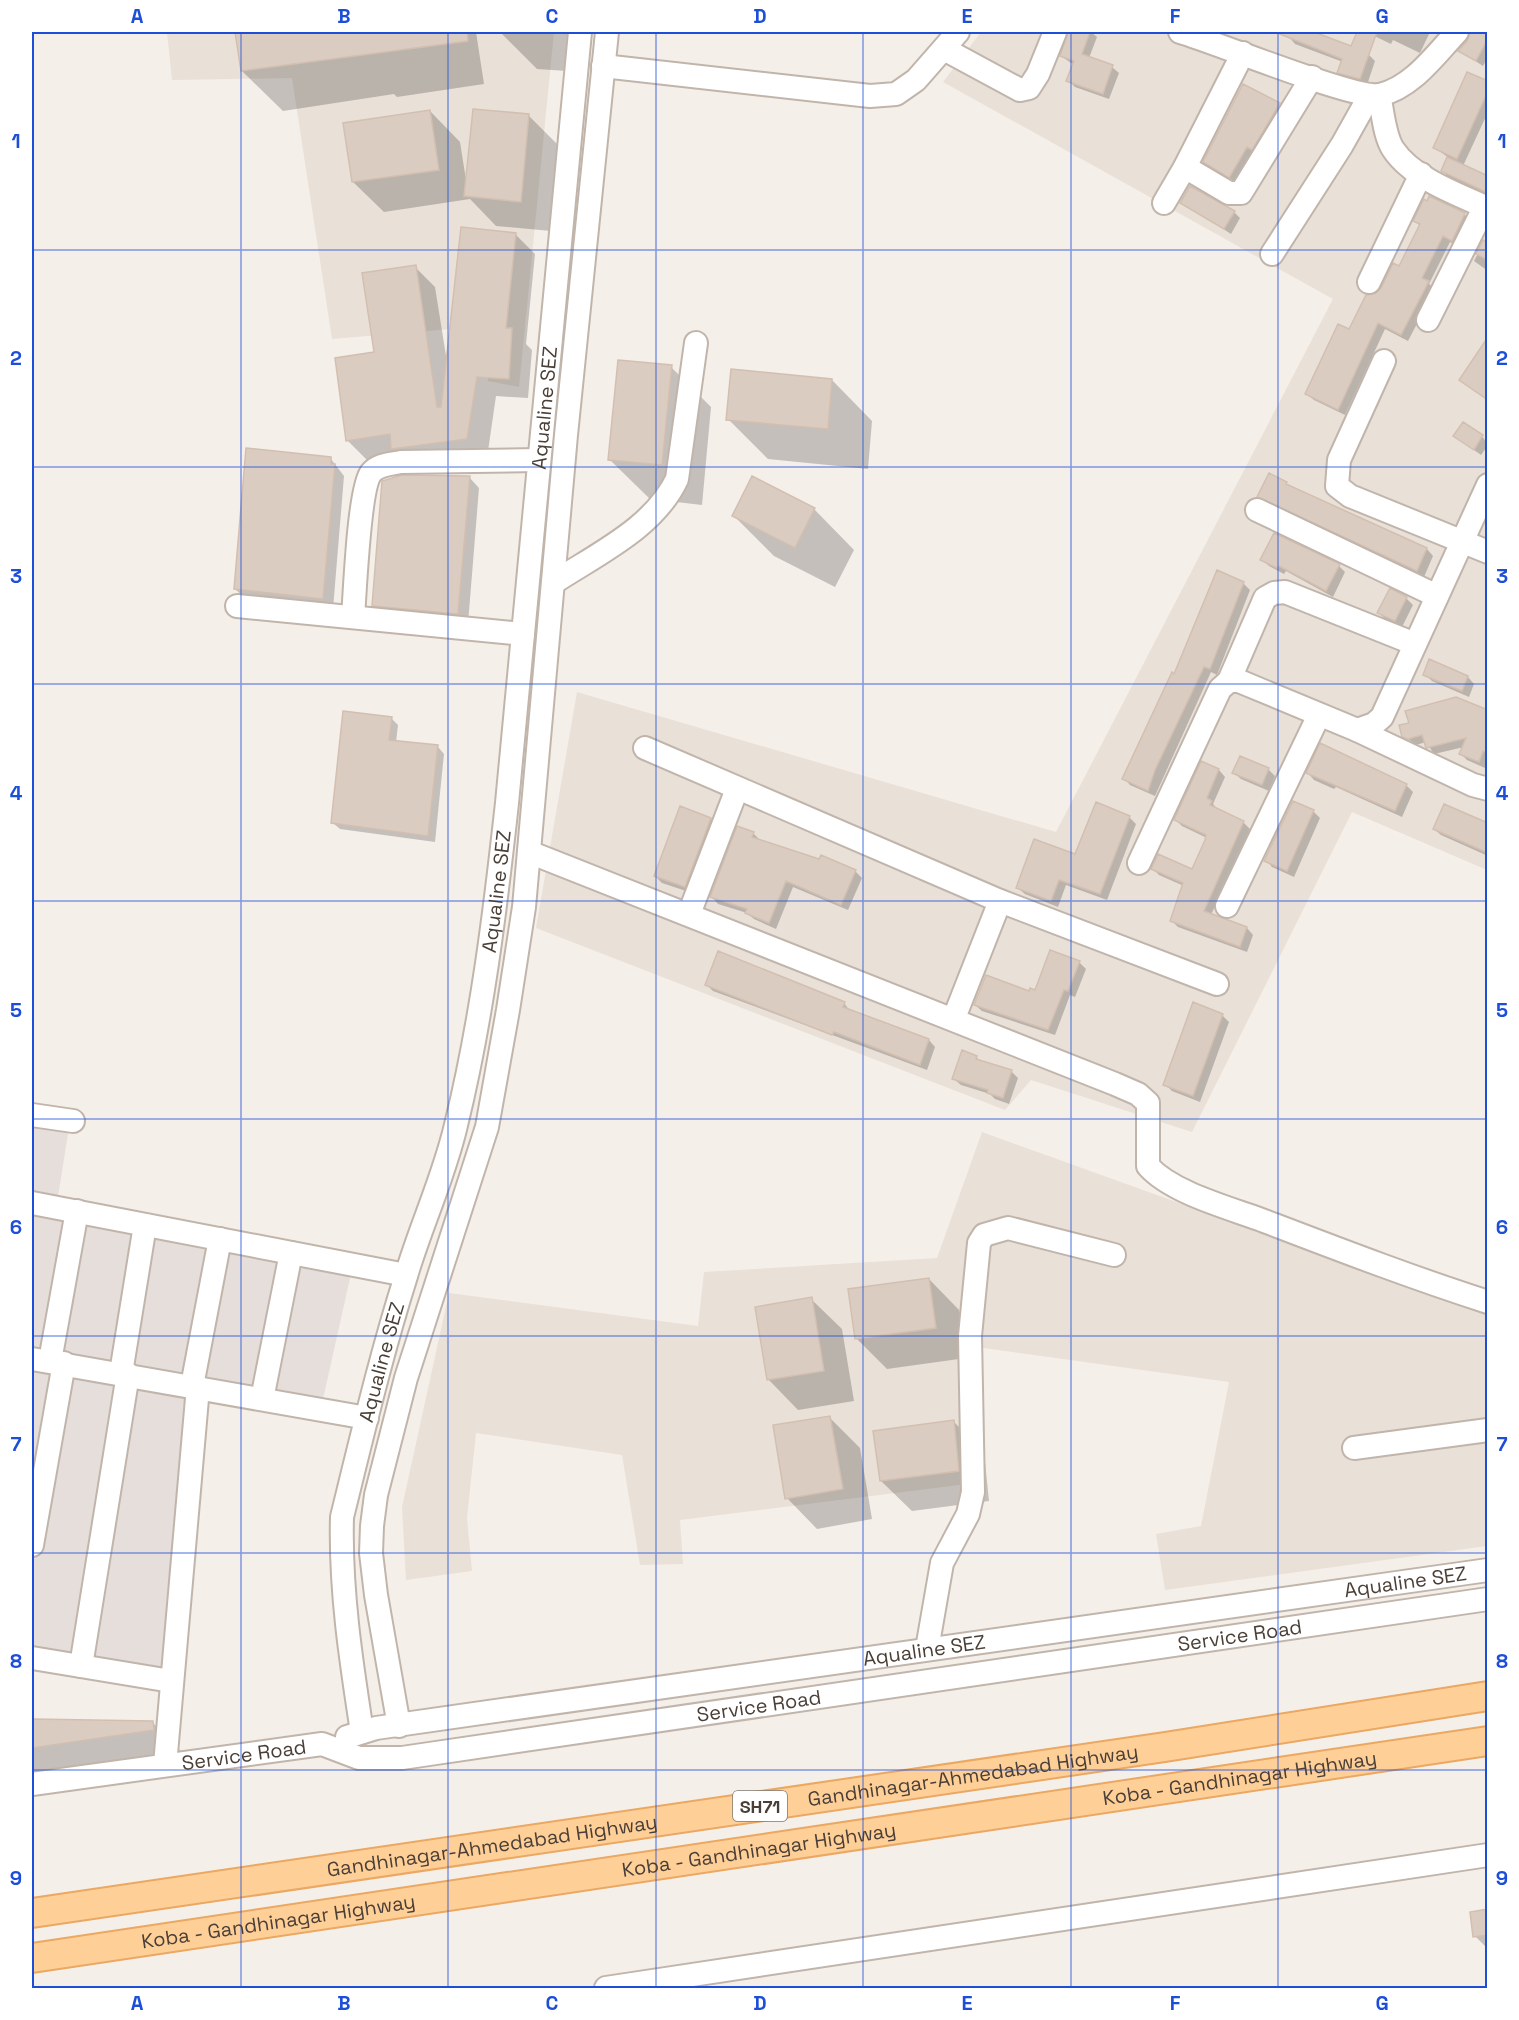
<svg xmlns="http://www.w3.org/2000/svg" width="1519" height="2020" font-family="'Space Grotesk',sans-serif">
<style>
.residential{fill:#e9e0d7}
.industrial{fill:#e5deda}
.shadow{fill:#0003}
.building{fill:#dbccc1;stroke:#d3bfb0;stroke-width:1.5}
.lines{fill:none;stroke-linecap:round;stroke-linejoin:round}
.minor-casing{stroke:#c1b5ab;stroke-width:26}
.major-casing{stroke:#eaa862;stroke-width:32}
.minor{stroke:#fff;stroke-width:22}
.major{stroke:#ffcf98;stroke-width:28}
.grid{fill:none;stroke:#1d4ed8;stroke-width:1.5;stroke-opacity:0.55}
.labels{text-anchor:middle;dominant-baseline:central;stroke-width:4.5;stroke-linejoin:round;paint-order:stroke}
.shield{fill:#fff;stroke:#807973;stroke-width:1.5}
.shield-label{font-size:18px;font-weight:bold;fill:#4a3f37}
.street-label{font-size:20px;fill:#4a3f37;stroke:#fff}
.neatline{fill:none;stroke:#1d4ed8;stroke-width:2}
.grid-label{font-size:20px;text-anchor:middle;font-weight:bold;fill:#1d4ed8}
</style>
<rect width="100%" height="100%" fill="#f5efe9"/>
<path class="residential" d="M167,32H554L519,387L488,381V326L332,339L292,78L172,80Z
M981,32H1487V870L1352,812L1192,1132L1031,1080L1005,1110L536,928L577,692L1056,832L1333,299L943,82Z
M982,1132L1487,1314V1546L1165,1590L1156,1534L1201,1526L1229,1382L962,1345L967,1484L680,1520L683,1564L640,1565L622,1455L476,1433L467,1518L472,1571L406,1580L402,1507L449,1293L698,1326L704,1272L937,1258Z"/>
<path class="industrial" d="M32,1122L69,1128L55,1215L353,1265L323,1399L186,1380L161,1671L32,1650Z"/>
<path class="shadow" d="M236,32H476L484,84L397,97L394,94L283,111L242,71Z
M500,32H570L567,71L537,69Z
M1070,32H1091L1097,37L1089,58L1112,67L1119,73L1109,99L1075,87L1068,80L1074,65L1061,56Z
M1291,32H1310L1368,54L1375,61L1367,85L1346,79L1339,72L1343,62L1295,44L1289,37Z
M1366,32H1430L1420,53L1393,40L1391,44Z
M1471,32L1488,34V57L1483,66L1460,51L1472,36Z
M1488,83V112L1463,166L1488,178V195L1449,178L1443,171L1449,158L1435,148Z
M1243,86L1279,104L1286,111L1237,183L1205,162Z
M430,111L460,142L466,180L529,116L559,146L551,231L496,226L470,199L384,212L353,182Z
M1182,202L1234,212L1240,218L1231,234Z
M1464,214L1471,221L1459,247L1450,242L1429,284L1435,289L1408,341L1385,329L1345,415L1314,400L1307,394L1350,331L1400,268L1420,226L1415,221Z
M515,234L535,254L526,344L532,350L528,398L496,396L487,458L368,461L348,441L376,353L415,267L435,287L447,362Z
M1484,242L1488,243V271L1474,261Z
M671,367L711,407L702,505L650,499L609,459Z
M832,380L872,421L868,469L768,459L728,419Z
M1455,436H1482L1488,445L1481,455Z
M331,459L344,476L333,609L246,599L235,589Z
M469,477L479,488L468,624L384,616L373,605Z
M1286,483L1290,487L1427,549L1433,556L1424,577L1266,503L1259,496Z
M814,509L854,550L835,587L774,556L734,516Z
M1262,559L1339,566L1345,572L1333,597L1286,571L1284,574L1269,566Z
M1243,583L1250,590L1217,675L1211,672L1155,796L1130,785L1124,778L1175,676Z
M1406,598L1413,605L1402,627L1386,620L1379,613Z
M1430,661L1468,677L1474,684L1469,697L1432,681L1425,674Z
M1488,712L1485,768L1467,760L1461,754L1464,747L1434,754L1426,742L1416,745L1404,736Z
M391,718L398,725L396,742L438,747L444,754L435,842L340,829L333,823Z
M1268,769L1275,776L1269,791L1241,779L1234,773Z
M1219,770L1225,777L1213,804L1218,810L1243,822L1250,829L1211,915L1247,928L1253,935L1247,952L1178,927L1171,920L1184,886L1159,875L1153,869L1193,871L1207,838L1182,826L1176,820Z
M1308,773L1406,785L1413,792L1402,817L1336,787L1334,789L1314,780Z
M1293,803L1314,812L1320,818L1294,877L1272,867L1266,860Z
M681,808L711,819L717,826L692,893L662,883L655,876Z
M1129,817L1136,824L1107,900L1066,885L1058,907L1025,894L1018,888L1076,856Z
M1488,825V856L1441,835L1434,829Z
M753,833L760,840L855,871L862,878L848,910L793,887L776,929L754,919L747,913L718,904L712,897Z
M1079,962L1086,969L1075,997L1070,995L1055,1035L982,1011L975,1005L1036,992Z
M707,985L844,1003L850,1011L929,1040L935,1047L927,1070L713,991Z
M1222,1015L1229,1022L1200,1102L1172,1091L1165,1084Z
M976,1057L981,1062L1011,1071L1018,1078L1009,1104L995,1099L990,1094L961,1085L954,1079Z
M929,1279L959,1310L966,1358L887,1369L856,1338Z
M811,1299L842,1329L854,1401L798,1410L768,1379Z
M830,1418L860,1448L872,1519L817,1529L787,1498Z
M954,1422L984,1452L989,1501L912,1511L881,1481Z
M32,1721L153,1723L183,1753L32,1782Z
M1488,1911V1949L1475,1936Z"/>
<path class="building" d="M235,32H467L468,41L241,71Z
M1068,32H1090L1082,54L1113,65L1103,94L1066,81L1074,61L1060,56Z
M1275,32H1314L1351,46L1357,32H1377L1360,79L1337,73L1342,59Z
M1470,32H1488V38L1476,61L1458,51L1467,41Z
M1467,72L1488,81V91L1457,159L1433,148Z
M1243,84L1280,103L1252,150L1247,147L1229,178L1203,162Z
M473,109L529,114L521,202L464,196Z
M430,110L439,170L352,182L343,123Z
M1447,157L1488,176V193L1441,171Z
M1190,186L1235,211L1224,229L1180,203Z
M1429,196L1465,213L1452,241L1443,236L1422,278L1429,281L1401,335L1378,323L1338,410L1305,394L1338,324L1349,329L1366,295L1376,293L1381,288L1393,263L1399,266L1420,224L1413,221L1424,199L1427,201Z
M461,227L516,233L506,328H512L509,379L477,377L467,439L391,449L390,434L346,441L335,358L374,352L362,273L416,265L437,407H441Z
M1483,240L1488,242V260L1476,254Z
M1488,337V400L1459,380Z
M618,360L672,365L662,465L608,460Z
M731,369L832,379L828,429L726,420Z
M1463,422L1483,435L1474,450L1453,436Z
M246,448L331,457V464H335L323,599L234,589Z
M1269,473L1287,482L1286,484L1427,548L1417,571L1257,497Z
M402,475L470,476L458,614L372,606L382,481Z
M752,476L815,508L795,548L732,516Z
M1274,533L1340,564L1326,591L1279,566L1277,568L1260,560Z
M1217,570L1244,582L1210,669L1204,667L1155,770L1148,791L1122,779L1172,672L1174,674Z
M1390,588L1407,597L1395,621L1377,613Z
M1429,659L1468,676L1462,691L1423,675Z
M1456,697L1488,710V753L1483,751L1479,762L1459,754L1466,738L1426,748L1422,735L1408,739L1402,737L1399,725L1409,723L1405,711Z
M343,711L392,717L389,740L438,745L428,836L331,823Z
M1320,743L1407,784L1395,811L1306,773Z
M1240,756L1269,768L1262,785L1232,773Z
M1201,761L1219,769L1207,798L1212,801L1210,805L1244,821L1204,911L1247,927L1240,947L1170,921L1183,883L1151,869L1158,854L1192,869L1205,840L1206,835L1174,820Z
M1293,801L1314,810L1287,871L1264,861Z
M1096,802L1130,816L1100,894L1059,880L1051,901L1016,888L1034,839L1075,854Z
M1444,804L1488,823V853L1433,829Z
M680,806L711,818L685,887L654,876Z
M737,826L754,832L752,837L819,859L821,855L856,870L841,905L786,881L769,923L745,913L747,909L710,897Z
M1050,950L1080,961L1068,991L1064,990L1048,1030L974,1005L986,975L1029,991L1030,988L1035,990Z
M718,951L845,1002L843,1007L929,1039L920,1065L834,1032L832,1035L705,985Z
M1193,1002L1223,1014L1193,1096L1163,1085Z
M962,1050L977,1056L976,1059L1012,1070L1003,1098L987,1093L988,1090L952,1079Z
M929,1278L936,1328L855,1339L848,1289Z
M812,1297L824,1371L767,1380L755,1307Z
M830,1416L843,1489L785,1499L773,1425Z
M954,1420L959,1471L880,1481L873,1431Z
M32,1719L153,1721L154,1730L32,1748Z
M1488,1909V1935L1473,1937L1470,1912Z"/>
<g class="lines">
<defs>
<g id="minor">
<path d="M1180,32C1215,42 1356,100 1380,95C1413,87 1435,55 1457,32"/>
<path d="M944,49L1020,90L1029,88L1038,74L1055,32"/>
<path d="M603,66L870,96L896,94L916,80L958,32"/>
<path d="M1379,95C1383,112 1384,135 1393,149C1412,178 1457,194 1488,208"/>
<path d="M1185,167L1229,193H1241L1312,77"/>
<path d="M1164,203L1185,167L1243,53"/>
<path d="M1272,254L1342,145L1370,95"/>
<path d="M1369,282L1421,174"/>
<path d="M1428,320L1485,206"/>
<path d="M1384,361L1339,460L1337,486L1350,496L1488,552"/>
<path d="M1257,510L1437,596"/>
<path d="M553,583C597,554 654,528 677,479L696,343"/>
<path d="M237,606L523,634"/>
<path d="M353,617C355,591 359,489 371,473C378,464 391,464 401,462L538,460"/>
<path d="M1229,681L1265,598L1274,593L1285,592L1415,644"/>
<path d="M1357,730L1473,785L1488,789"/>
<path d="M645,748L1000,901L954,1018"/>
<path d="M529,852L1115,1084L1138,1094L1148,1103V1166C1171,1192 1226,1207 1259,1219C1335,1248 1410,1277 1488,1302"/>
<path d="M1139,863L1220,689L1229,681H1239L1357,730L1374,724L1382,717L1488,485"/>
<path d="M1000,901L1217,984"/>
<path d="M1227,906L1319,715"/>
<path d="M689,914L737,789"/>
<path d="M32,1115L73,1121"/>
<path d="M32,1203L406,1275"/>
<path d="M32,1359L367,1418"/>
<path d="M50,1361L77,1211"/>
<path d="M121,1373L145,1225"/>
<path d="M192,1386L220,1239"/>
<path d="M262,1399L291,1253"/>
<path d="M1354,1448L1488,1430"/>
<path d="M32,1545L64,1363"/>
<path d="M927,1649L942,1563L968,1514L973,1492L970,1336L979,1243L984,1235L1008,1228L1114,1255"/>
<path d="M32,1658L171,1681"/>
<path d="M81,1666L128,1374"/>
<path d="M399,1726L376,1595L371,1553L372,1526L376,1495L406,1378L487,1127L508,1010L524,907L566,435L607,32"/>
<path id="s1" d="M362,1732C351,1661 340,1589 342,1517C362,1436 381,1355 406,1276C421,1225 444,1177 456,1125C482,1019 495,912 507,803L580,32"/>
<path id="s2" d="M347,1737L376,1728L1488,1570"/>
<path d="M165,1765L198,1387"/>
<path id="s3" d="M32,1784L322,1744L359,1758H402L1488,1599"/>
<path d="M606,1988L1488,1855"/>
</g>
<g id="major">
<path id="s4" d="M32,1913L1165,1747L1488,1696"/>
<path id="s5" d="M32,1958L1488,1741"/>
</g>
</defs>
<use href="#minor" class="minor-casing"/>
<use href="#major" class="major-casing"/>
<use href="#minor" class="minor"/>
<use href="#major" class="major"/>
</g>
<path class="grid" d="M241,32V1988M448,32V1988M656,32V1988M863,32V1988M1071,32V1988M1278,32V1988M32,250H1488M32,467H1488M32,684H1488M32,901H1488M32,1119H1488M32,1336H1488M32,1553H1488M32,1770H1488"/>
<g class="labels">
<rect class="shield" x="733" y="1791" width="54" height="30" rx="4.5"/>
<g class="shield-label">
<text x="760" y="1806">SH71</text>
</g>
<g class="street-label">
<text stroke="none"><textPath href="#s1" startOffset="1348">Aqualine SEZ</textPath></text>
<text stroke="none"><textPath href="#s1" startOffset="862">Aqualine SEZ</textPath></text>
<text stroke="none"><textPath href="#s1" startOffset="376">Aqualine SEZ</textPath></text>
<text stroke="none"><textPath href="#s2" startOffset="1070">Aqualine SEZ</textPath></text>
<text stroke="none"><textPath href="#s3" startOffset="1222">Service Road</textPath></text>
<text stroke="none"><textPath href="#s2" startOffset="584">Aqualine SEZ</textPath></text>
<text stroke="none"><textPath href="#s3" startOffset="736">Service Road</textPath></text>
<text stroke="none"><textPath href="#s3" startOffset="214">Service Road</textPath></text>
<text stroke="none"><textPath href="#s4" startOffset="951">Gandhinagar-Ahmedabad Highway</textPath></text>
<text stroke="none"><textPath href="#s5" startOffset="1221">Koba - Gandhinagar Highway</textPath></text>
<text stroke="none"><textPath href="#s4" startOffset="465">Gandhinagar-Ahmedabad Highway</textPath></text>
<text stroke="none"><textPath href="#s5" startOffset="735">Koba - Gandhinagar Highway</textPath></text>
<text stroke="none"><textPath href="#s5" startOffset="249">Koba - Gandhinagar Highway</textPath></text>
</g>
</g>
<rect width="1519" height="2020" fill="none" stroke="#ffffff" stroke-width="66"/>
<rect x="33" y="33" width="1453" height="1954" class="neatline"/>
<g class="grid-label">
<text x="137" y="23">A</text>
<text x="344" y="23">B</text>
<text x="552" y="23">C</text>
<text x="760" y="23">D</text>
<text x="967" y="23">E</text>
<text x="1175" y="23">F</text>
<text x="1382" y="23">G</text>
<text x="16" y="148">1</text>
<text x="1502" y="148">1</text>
<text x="16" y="365">2</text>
<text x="1502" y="365">2</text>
<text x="16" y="583">3</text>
<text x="1502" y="583">3</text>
<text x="16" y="800">4</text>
<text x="1502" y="800">4</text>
<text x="16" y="1017">5</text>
<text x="1502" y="1017">5</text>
<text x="16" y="1234">6</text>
<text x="1502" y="1234">6</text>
<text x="16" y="1451">7</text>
<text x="1502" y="1451">7</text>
<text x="16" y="1668">8</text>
<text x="1502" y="1668">8</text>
<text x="16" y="1885">9</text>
<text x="1502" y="1885">9</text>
<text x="137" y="2010">A</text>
<text x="344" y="2010">B</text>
<text x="552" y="2010">C</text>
<text x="760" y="2010">D</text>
<text x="967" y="2010">E</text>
<text x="1175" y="2010">F</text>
<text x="1382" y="2010">G</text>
</g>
</svg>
